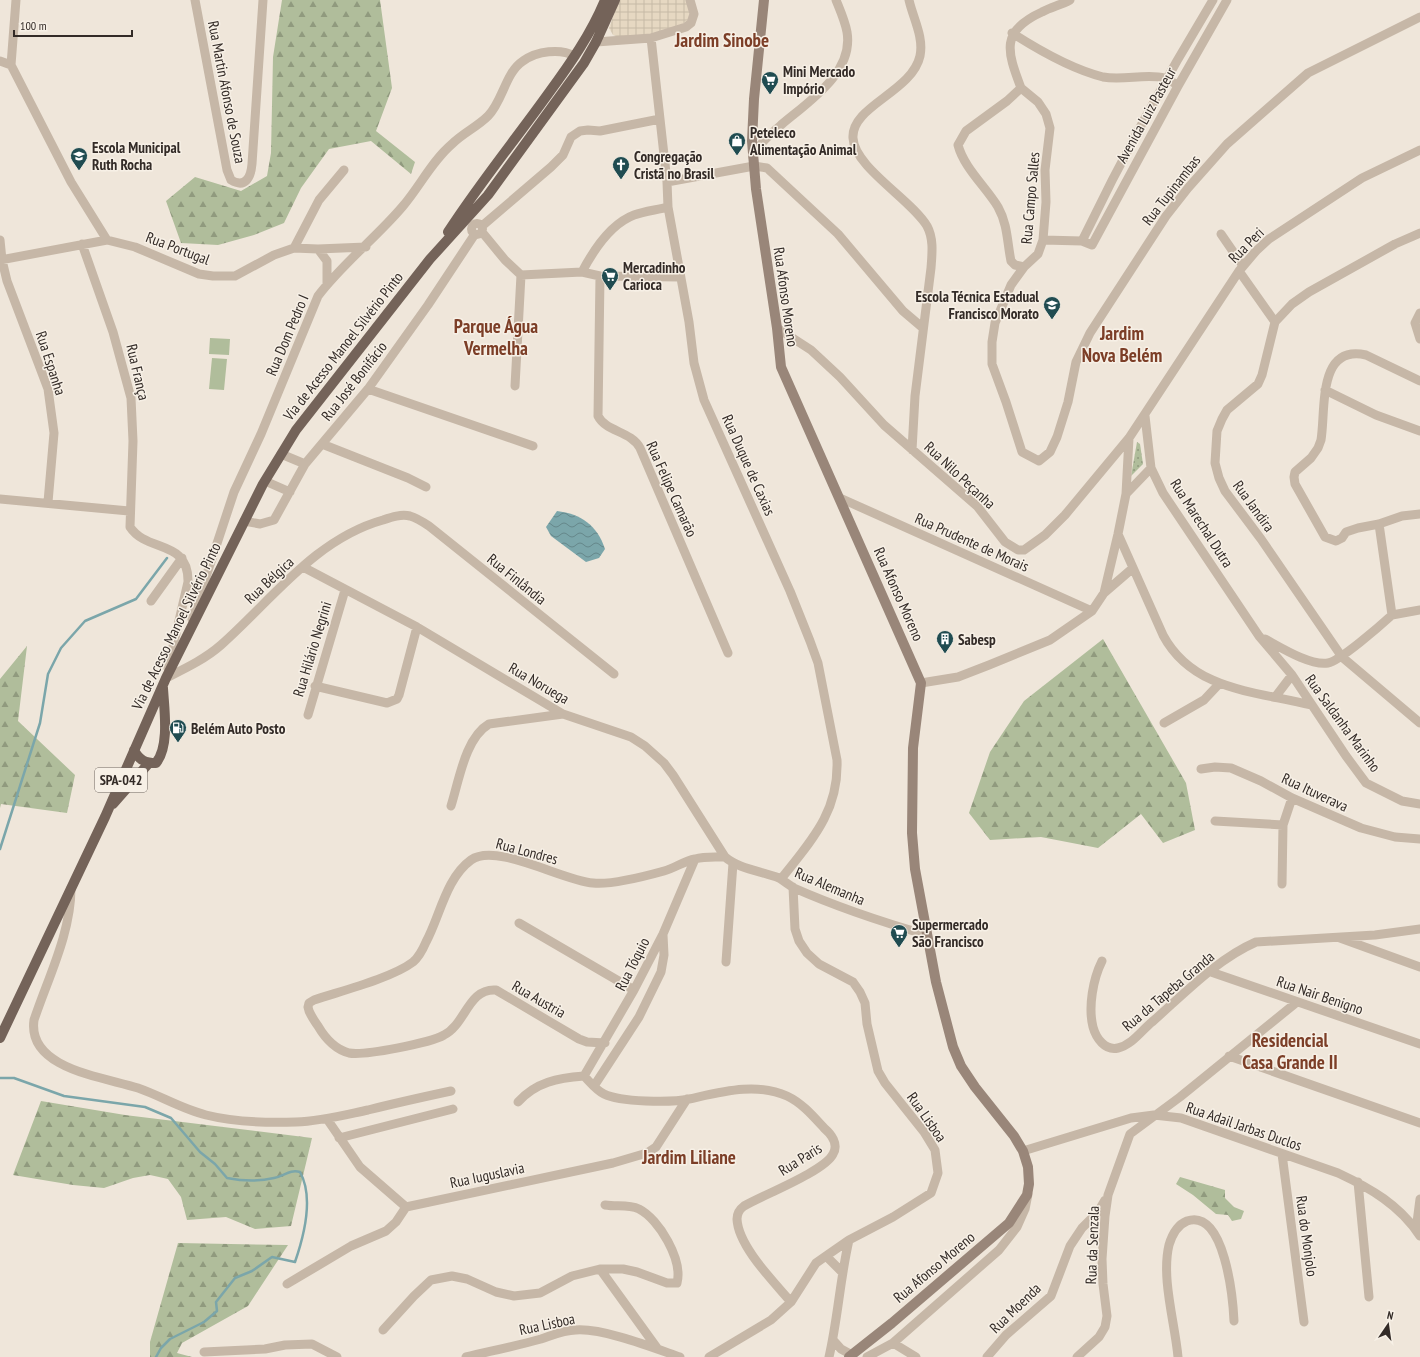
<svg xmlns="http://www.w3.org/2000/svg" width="1420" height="1357" font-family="'PT Sans Narrow',sans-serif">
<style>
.grass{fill:url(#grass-dots)}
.forest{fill:url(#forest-firs)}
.garden{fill:#b0bd9b}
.plaza{fill:url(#plaza-grid)}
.water{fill:url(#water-waves)}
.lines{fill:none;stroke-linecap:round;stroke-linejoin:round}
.stream{stroke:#7ba6aa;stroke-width:2.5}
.minor{stroke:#c6b7a7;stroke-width:9}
.secondary{stroke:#998679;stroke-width:10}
.primary{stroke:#746359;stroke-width:10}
.labels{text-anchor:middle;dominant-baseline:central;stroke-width:3;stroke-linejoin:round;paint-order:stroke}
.shield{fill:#f7f0e6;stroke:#6e6660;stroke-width:1}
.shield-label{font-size:14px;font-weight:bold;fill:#332b27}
.poi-label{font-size:15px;font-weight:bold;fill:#332b27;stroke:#f7f0e6;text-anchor:start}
.street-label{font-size:15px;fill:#332b27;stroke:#f7f0e6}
.district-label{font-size:19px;font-weight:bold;fill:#7c3e27;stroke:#f7f0e6}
</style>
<defs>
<pattern id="grass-dots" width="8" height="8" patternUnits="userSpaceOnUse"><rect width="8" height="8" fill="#b0bd9b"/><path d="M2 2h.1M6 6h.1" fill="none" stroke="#909a7e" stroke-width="1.8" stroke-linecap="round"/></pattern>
<pattern id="forest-firs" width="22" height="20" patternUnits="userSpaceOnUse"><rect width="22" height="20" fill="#b0bd9b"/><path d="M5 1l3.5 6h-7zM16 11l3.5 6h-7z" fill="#909a7e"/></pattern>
<pattern id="plaza-grid" width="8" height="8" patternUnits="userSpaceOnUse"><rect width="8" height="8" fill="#e6d8c2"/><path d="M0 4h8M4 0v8" fill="none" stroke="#c6baa7"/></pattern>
<pattern id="water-waves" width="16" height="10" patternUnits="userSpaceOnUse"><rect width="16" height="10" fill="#7ba6aa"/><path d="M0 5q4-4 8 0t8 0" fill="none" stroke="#65878a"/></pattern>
</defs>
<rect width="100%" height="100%" fill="#efe6da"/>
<path class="grass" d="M1137,442L1140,444L1143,464L1131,476Z"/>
<path class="forest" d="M282,0H380L392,88L376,131L415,162L411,174L371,141L329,149L301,188L284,223L254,235L218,245L181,243L166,201L195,177L241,191L267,176L271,153L273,57Z
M1103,639L1186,783L1195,830L1163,843L1141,814L1098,848L1041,837L990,840L969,813L990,752L1024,701Z
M27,646L18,721L75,775L67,813L1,804L0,808V679Z
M41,1101L125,1115L312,1138L291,1226L255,1229L226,1217L187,1220L181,1197L168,1179L150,1175L133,1178L104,1188L73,1185L13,1175Z
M1180,1177L1225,1190V1198L1234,1207L1244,1211L1241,1219L1232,1221L1228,1215L1216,1214L1193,1195L1176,1184Z
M178,1243L288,1245L248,1306L182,1343L177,1353L192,1357H150V1342Z"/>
<path class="garden" d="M210,338L230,339L229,355L209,354Z
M212,358L227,359L224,390L209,389Z"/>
<path class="plaza" d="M619,0H687L690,18L682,25L654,34L619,37L613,35L609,28Z"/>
<path class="water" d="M557,511C581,514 597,525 605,549L599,558L586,562L551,536L546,527Z"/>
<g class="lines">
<path class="stream" d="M0,849L40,723L48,674L61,648L85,621L136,599L167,558
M0,1078H14L64,1096L145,1107L171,1118L200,1152L215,1164L227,1178C242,1181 258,1182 274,1178C284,1176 290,1169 300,1172C314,1197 304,1236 295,1262L272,1257L252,1271L235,1278L216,1302L217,1311L204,1322L170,1339L161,1348L156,1357"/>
<path class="minor" d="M16,0L11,65L71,182L107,240
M195,0L227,170L231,180C246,189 251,176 252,164L263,0
M909,0C913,18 924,37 920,56C912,92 851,106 853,138C854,167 912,200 927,226C934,239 932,254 931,268L915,396L912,450
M1012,33C1040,51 1071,69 1103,77C1124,81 1145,73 1165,78C1169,79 1174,83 1178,86
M651,38L667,182L668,207L689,322L694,363L704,400L790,591L810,641L818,663L837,760C839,812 811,841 781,879
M596,42L651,38L686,27L691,23L694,14L690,0
M0,61L11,65
M1021,88L1038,102L1046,114L1050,128L1045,170L1046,202L1043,240L1038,254L1024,267L1011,285L995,323L992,342V364L1006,402L1022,452L1039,461L1050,452L1057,437L1068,402L1076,362L1090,333L1166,216L1188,188L1227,144L1308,73L1420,17
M1021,88L1007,101L966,131L958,145C964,168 986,187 998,207C1008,225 1007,242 1011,261L1015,265L1024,267
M1021,88C1007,51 1000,31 1042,12C1051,7 1061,5 1070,0
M753,157C759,143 770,135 781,125C808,102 854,73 847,32C845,21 840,10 836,0
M667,182L754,166L767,168L838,234L903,311L923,328
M471.5 229a5.5 5.5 0 1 1 11 0a5.5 5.5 0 1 1-11 0Z
M482,226L551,167L563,155L571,137L580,131L588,130L600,131L660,119
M482,232L505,260L521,275L582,272L600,276L680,277
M1420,233L1395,244L1309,292L1292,304L1275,322L1262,375L1258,384L1227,410L1222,419L1217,431L1215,463L1219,478L1225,491L1261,539L1342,657L1420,723
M1221,234L1243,266
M0,240L2,260L7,281L48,389L54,433L48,502
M1043,240L1082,241L1092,245L1178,86L1227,0
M1082,241C1122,158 1165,79 1213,0
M82,244L113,332L131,398L133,441L130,527C147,553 189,539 188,582L168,668
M294,248L319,200L344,170
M318,249L327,261V284
M0,260L107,240L135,247L199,274L213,276H235L274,255L294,248L318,249L366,247
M1239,271L1275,322
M582,272C593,251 610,224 634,215C645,211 657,210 668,207
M600,276L598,416C606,432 631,431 640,448L728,653
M1420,313L1415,323L1420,339
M777,328L811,350L840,377L884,425L977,506L1005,542L1018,550H1024L1045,535L1065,515L1129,438L1239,271L1256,251L1269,239L1362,178L1420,150
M1420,381L1366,355C1317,344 1326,410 1321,440L1318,448L1311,458L1295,472L1294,477L1295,484L1325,537L1336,541L1342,538L1346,532L1358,528L1379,524L1402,516L1420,514
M515,386L521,275
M368,389L533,446
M1325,390L1376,415L1420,431
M1145,416L1151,468L1163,493L1259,636L1292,675L1346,756L1366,783L1402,801L1420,804
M322,444L408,478L426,487
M281,454L305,464
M265,481L290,492
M1126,494L1151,468
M840,498L1092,611
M0,499L129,511
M244,521L260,524L274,520L305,464L368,389L428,305L475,234
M1118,534L1163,635C1193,691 1255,691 1311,705
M303,567L417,627L563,714L631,737L645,746L664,763L673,775L725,857C739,869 761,871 779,878C784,881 789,885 794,888C837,907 882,922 927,935
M1104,593L1133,568
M151,601L182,558
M1392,615L1420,610
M192,619L234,492L261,434L318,296C343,263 377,237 403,206C420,186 432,161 452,144C463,133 477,127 488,116C503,101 505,73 523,61C537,51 560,48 575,56
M1265,639C1280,647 1310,666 1328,663C1340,661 1381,625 1392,615L1379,524
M166,678C186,668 205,659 221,645C272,600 315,539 383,520C392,517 401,514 410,516C417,518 423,522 429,526L614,674
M921,683L958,677L989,665L1050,640L1092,611L1104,593L1118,534L1126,494L1129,438
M315,686L387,703L397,699L399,695L417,627
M1276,696L1292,675
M308,715L345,590
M1164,723L1204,700L1219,684
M1201,769L1215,767L1231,768L1261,781L1292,798L1361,828L1395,837L1420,839
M451,806C459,781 465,738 489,724L563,714
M1215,821L1283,825
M1282,884L1283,825L1292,798
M71,888C71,933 48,978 34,1020C27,1069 104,1077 138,1088C161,1096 182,1109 206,1115C234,1122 267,1123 296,1122C321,1121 344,1115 368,1110C396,1103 423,1097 451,1091
M519,923L634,990
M1340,938L1420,967
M1102,961C1093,979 1088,1007 1093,1027C1096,1038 1105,1051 1118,1048C1132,1045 1142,1030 1152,1022C1184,994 1217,959 1256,942L1375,935L1420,929
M726,962L733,863
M1211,972L1420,1044
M605,1043L587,1042L579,1039L496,990C468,988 466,1024 444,1035C430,1043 364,1056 349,1053C334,1049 325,1038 318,1026C314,1020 309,1014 308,1007L309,1003L314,1000C341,991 392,978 413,962C419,957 423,949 426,942C440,916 446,878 471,860C496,842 563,881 593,883C610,885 646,876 664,871C675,868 684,861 695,859C705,856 715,857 725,857
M1229,1056L1420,1123
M584,1076C590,1082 596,1090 604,1094C620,1102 671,1103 689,1099C721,1092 756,1082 787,1096C802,1103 813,1116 824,1128C831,1134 839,1144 833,1154C825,1171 763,1195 744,1206C740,1209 737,1213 737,1219C738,1246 774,1282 791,1302
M594,1086L639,1017L661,972L664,955L663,935
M518,1102C536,1082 558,1078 584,1076L634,990L663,934L695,859
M327,1119L360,1167L406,1207
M339,1138L453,1109
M1023,1151L1131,1118L1154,1115L1181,1118L1338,1173C1370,1188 1400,1205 1420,1236
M1282,1154L1304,1322
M1358,1182L1369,1297
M1416,1230L1420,1199
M826,1256L842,1272
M600,1269L657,1348
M287,1284L351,1246L386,1231L396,1222L406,1207L613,1163L647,1153L656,1147L687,1099
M383,1330L414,1296L431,1280L452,1276L467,1279L496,1292L514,1296L540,1293L572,1276L600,1269H623L637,1272L667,1283H677C683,1260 659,1219 639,1209C628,1204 617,1207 605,1205
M833,1340L841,1349L852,1355
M893,1343L916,1357
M204,1352L265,1349L285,1345L312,1344L337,1357
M466,1357C491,1351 516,1346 541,1339C553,1335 564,1330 576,1330C603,1328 654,1348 680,1357
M709,1357L771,1320L791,1302L816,1263L826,1256L849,1240L893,1217L931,1193L938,1173L935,1150L924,1132L885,1083L878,1071L867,1024L865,1003L860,992L853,982L819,964L807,953L799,941L795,929L793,887
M829,1357C838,1318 840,1279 849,1240
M867,1357L893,1343L999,1250L1017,1227L1025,1209L1028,1194
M987,1357L1006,1335L1051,1296L1070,1246L1082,1228L1098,1212L1105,1200
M1077,1357L1099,1337L1105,1327L1107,1316L1103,1284L1102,1259L1105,1216L1108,1195L1130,1134L1180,1097L1297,1002
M1178,1357C1175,1323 1161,1278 1169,1245C1172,1235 1177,1225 1187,1221C1225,1208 1233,1300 1234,1321"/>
<path class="secondary" d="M764,0L754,99L752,141L756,189L777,328L781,367L921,683L913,748L912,833L915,869L936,982L953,1047L961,1066L975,1087L1014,1136L1023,1151L1028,1167L1029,1184L1027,1195L1009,1223L892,1323L849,1357"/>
<path class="primary" d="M448,232C479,184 515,140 548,94C570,64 591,34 605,0
M134,750C139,760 145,763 156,763C170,746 164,708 163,688
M113,804L149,763
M0,1038L105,817L166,678L263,484L296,430L430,259L488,195L584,63L596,42L615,0"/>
</g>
<defs>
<symbol id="supermarket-pin" viewBox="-11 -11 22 30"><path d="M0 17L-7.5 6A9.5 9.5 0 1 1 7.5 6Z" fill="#204c51" stroke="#f7f0e6"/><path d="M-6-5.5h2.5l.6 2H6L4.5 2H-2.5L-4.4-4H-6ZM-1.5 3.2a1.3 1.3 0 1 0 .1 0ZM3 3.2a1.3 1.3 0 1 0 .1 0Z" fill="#fff"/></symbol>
<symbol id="shop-pin" viewBox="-11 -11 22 30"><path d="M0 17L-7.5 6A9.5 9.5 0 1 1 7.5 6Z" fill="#204c51" stroke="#f7f0e6"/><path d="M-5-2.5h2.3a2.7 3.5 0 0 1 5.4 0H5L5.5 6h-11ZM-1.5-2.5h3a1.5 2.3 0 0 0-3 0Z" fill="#fff"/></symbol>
<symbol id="school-pin" viewBox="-11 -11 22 30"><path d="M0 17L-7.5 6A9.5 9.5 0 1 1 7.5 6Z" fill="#204c51" stroke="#f7f0e6"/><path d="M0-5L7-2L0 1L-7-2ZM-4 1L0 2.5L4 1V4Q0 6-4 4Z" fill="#fff"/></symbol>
<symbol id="church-pin" viewBox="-11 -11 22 30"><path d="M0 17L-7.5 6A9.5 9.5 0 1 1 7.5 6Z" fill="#204c51" stroke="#f7f0e6"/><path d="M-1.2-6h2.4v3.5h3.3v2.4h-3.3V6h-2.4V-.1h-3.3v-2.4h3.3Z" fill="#fff"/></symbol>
<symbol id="university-pin" viewBox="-11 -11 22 30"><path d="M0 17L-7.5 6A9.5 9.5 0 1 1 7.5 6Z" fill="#204c51" stroke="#f7f0e6"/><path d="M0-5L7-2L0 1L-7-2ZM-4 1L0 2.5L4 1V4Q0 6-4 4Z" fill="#fff"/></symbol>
<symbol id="building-pin" viewBox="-11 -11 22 30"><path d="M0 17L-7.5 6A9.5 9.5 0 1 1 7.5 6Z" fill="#204c51" stroke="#f7f0e6"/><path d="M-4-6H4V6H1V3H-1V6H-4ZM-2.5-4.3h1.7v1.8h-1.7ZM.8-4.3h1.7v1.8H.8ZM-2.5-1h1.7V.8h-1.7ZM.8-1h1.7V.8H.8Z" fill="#fff"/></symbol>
<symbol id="fuel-pin" viewBox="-11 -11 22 30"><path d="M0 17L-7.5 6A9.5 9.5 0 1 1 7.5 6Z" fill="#204c51" stroke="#f7f0e6"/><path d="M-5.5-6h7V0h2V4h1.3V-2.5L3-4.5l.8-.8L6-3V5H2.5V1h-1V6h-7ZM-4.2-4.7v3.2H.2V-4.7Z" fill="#fff"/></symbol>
</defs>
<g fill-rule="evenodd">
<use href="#supermarket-pin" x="760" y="70" width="20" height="27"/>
<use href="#shop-pin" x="727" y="131" width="20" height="27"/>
<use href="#school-pin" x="69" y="146" width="20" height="27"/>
<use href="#church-pin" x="611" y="155" width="20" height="27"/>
<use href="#supermarket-pin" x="600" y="266" width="20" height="27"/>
<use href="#university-pin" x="1042" y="295" width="20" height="27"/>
<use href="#building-pin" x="935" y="629" width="20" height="27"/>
<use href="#fuel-pin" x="168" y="718" width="20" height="27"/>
<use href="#supermarket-pin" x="889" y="923" width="20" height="27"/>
</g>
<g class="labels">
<rect class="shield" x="95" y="768" width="52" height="24" rx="3"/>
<g class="shield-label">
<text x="121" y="780">SPA-042</text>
</g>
<g class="poi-label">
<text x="783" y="71">Mini Mercado<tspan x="783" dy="17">Impório</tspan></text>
<text x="750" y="132">Peteleco<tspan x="750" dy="17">Alimentação Animal</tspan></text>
<text x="92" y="147">Escola Municipal<tspan x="92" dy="17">Ruth Rocha</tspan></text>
<text x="634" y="156">Congregação<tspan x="634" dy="17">Cristã no Brasil</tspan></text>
<text x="623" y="267">Mercadinho<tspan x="623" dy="17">Carioca</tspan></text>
<text x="1039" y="296" text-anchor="end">Escola Técnica Estadual<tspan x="1039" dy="17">Francisco Morato</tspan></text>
<text x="958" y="639">Sabesp</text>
<text x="191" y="728">Belém Auto Posto</text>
<text x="912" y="924">Supermercado<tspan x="912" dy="17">São Francisco</tspan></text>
</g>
<g class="street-label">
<text transform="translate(227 92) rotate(79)">Rua Martin Afonso de Souza</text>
<text transform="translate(1146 115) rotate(-61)">Avenida Luiz Pasteur</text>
<text transform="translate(1171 190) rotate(-52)">Rua Tupinambas</text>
<text transform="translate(1030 198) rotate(-85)">Rua Campo Salles</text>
<text transform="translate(1246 245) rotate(-45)">Rua Peri</text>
<text transform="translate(178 248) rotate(21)">Rua Portugal</text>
<text transform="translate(786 297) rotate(82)">Rua Afonso Moreno</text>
<text transform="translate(287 335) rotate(-67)">Rua Dom Pedro I</text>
<text transform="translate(343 346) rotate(-52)">Via de Acesso Manoel Silvério Pinto</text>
<text transform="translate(51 363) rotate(72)">Rua Espanha</text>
<text transform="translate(138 372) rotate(77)">Rua França</text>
<text transform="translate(354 381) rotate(-52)">Rua José Bonifácio</text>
<text transform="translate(749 465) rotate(66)">Rua Duque de Caxias</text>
<text transform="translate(960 475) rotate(43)">Rua Nilo Peçanha</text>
<text transform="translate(672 489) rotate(66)">Rua Felipe Camarão</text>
<text transform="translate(1254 506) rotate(54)">Rua Jandira</text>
<text transform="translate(1202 523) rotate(57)">Rua Marechal Dutra</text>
<text transform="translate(972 542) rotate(24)">Rua Prudente de Morais</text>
<text transform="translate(517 579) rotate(39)">Rua Finlândia</text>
<text transform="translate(269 580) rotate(-43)">Rua Bélgica</text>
<text transform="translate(899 594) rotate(66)">Rua Afonso Moreno</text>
<text transform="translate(176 626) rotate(-64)">Via de Acesso Manoel Silvério Pinto</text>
<text transform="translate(312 649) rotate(-73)">Rua Hilário Negrini</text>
<text transform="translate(539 683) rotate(30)">Rua Noruega</text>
<text transform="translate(1343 723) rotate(54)">Rua Saldanha Marinho</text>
<text transform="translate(1315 792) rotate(25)">Rua Ituverava</text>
<text transform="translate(527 851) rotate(15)">Rua Londres</text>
<text transform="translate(830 886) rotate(23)">Rua Alemanha</text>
<text transform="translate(632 964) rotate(-63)">Rua Tóquio</text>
<text transform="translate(1168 991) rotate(-40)">Rua da Tapeba Granda</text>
<text transform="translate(1320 995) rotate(19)">Rua Nair Benigno</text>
<text transform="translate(539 999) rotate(30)">Rua Austria</text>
<text transform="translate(927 1117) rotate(55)">Rua Lisboa</text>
<text transform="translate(1244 1126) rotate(19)">Rua Adail Jarbas Duclos</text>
<text transform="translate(800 1159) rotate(-32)">Rua Paris</text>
<text transform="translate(487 1175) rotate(-12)">Rua Iuguslavia</text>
<text transform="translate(1307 1236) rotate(82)">Rua do Monjolo</text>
<text transform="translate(1092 1245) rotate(-88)">Rua da Senzala</text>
<text transform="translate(934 1267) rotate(-40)">Rua Afonso Moreno</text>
<text transform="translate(1015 1308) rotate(-44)">Rua Moenda</text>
<text transform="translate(547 1324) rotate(-12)">Rua Lisboa</text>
</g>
<g class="district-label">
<text x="722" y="40">Jardim Sinobe</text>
<text x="496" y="326">Parque Água<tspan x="496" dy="22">Vermelha</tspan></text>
<text x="1122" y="333">Jardim<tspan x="1122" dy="22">Nova Belém</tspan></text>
<text x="1290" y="1040">Residencial<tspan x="1290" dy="22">Casa Grande II</tspan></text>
<text x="689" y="1157">Jardim Liliane</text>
</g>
</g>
<g transform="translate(1388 1325) rotate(13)" stroke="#f7f0e6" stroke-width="3" paint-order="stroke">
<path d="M0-3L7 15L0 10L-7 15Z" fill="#332b27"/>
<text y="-6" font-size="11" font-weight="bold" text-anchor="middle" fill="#332b27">N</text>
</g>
<path d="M14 30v6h118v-6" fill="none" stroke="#332b27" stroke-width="2"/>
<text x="20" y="30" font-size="12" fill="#332b27" stroke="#f7f0e6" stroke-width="3" paint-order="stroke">100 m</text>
</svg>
